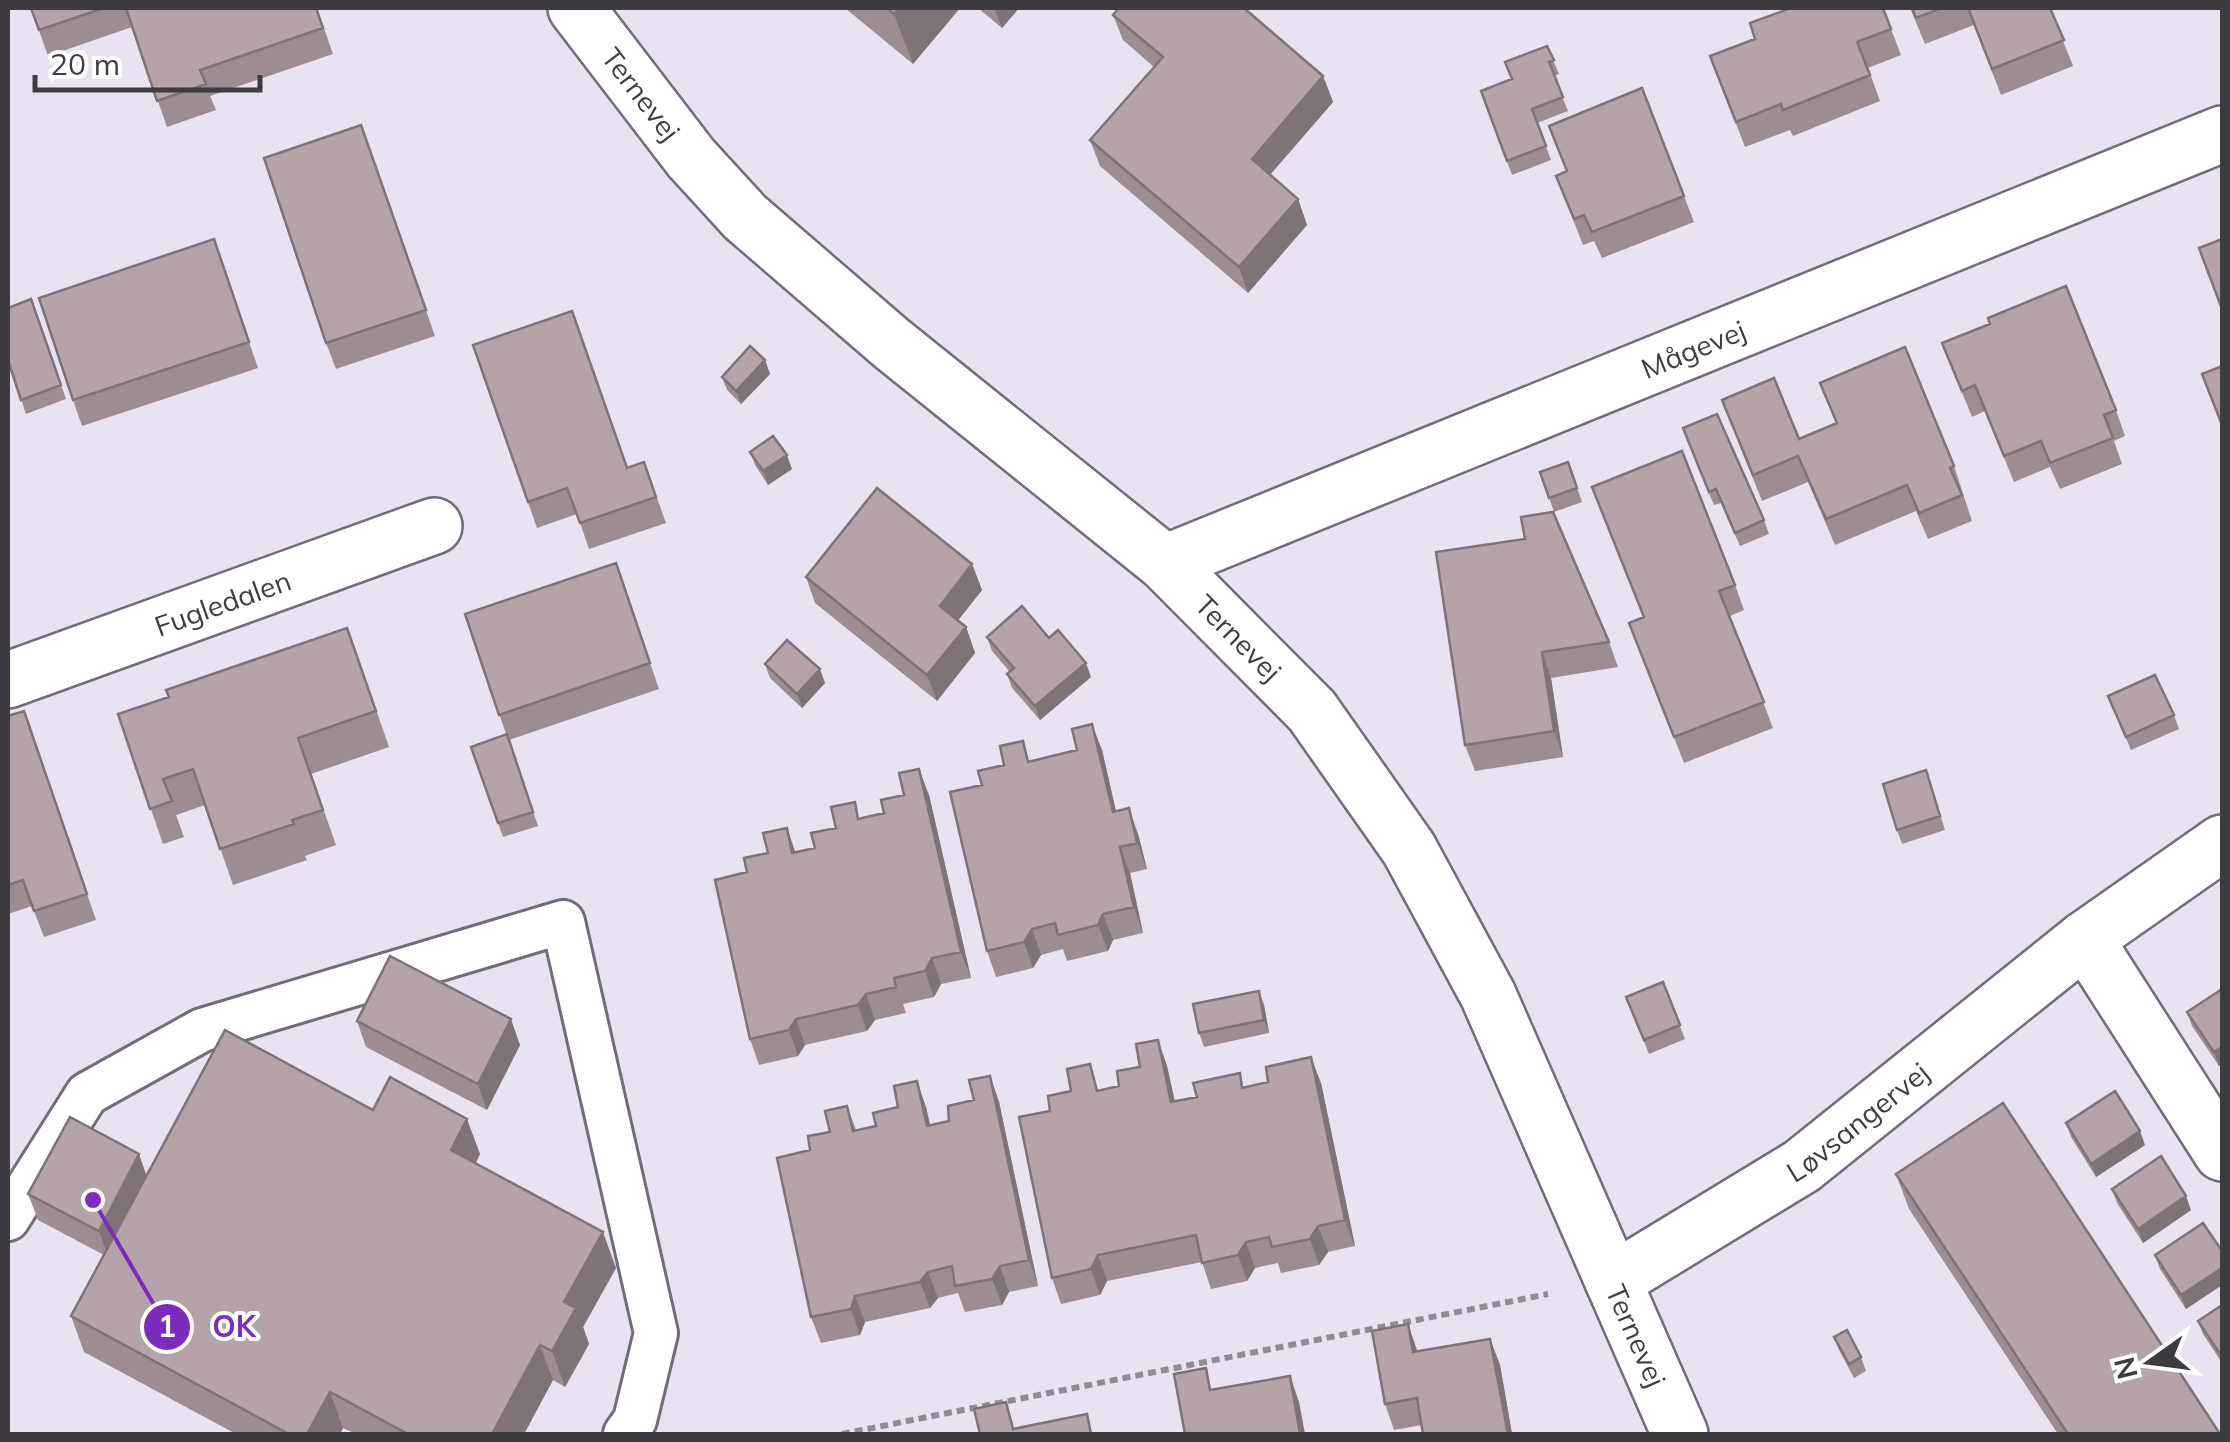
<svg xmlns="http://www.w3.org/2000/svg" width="2230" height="1442" font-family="Mulish,sans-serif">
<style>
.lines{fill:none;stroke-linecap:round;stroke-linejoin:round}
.service-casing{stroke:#716c78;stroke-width:48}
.minor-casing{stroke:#716c78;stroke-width:60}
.path{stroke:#908c96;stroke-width:6;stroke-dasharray:8 5;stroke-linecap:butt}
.service{stroke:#fff;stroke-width:42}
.minor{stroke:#fff;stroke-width:55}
.wall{fill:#9b8d91}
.shaded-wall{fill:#7e7376}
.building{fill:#b4a4a9;stroke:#7e7376;stroke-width:2.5}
.labels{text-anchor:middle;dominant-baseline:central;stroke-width:8;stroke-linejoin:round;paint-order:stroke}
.street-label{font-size:28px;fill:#3e3c41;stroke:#fff}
.leader{fill:none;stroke:#7b2cbf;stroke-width:4}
.callout-dot{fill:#7b2cbf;stroke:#fff;stroke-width:4}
.mark-label{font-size:30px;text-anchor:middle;font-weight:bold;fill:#fff}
.callout-label{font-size:30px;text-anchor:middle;font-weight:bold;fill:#7b2cbf;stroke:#fff;stroke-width:8;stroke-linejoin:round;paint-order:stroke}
</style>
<rect width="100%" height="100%" fill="#e9e3f1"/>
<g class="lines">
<defs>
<path id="service" d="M8,1219L87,1094L202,1030L563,922L656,1333L635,1420L625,1434"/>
<g id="minor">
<path id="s1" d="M576,8L691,158L745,217L891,343L1165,563L1312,711L1409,849L1488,995L1680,1434"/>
<path id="s2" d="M1165,563L2222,134"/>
<path id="s3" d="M8,680L434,526"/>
<path d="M2085,939L2222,1153"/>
<path id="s4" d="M1613,1281L1802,1166L2085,939L2222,843"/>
</g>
</defs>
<use href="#service" class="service-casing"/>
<use href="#minor" class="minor-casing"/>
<path class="path" d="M842,1434L1548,1294"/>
<use href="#service" class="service"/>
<use href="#minor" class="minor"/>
</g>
<path class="wall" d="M31,8H317L333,54L210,96L216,110L167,127L132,27L48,56Z
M845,8H960L913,64Z
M978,8H1019L1002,28Z
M1883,8L1901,55L1868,68L1880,101L1793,136L1790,130L1745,147L1710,56Z
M1910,8H2050L2073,66L2001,95L1974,25L1925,44Z
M1113,15L1323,76L1333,102L1270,175L1298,199L1307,225L1248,293L1100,166L1090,140L1154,67L1123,40Z
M1547,46L1559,74L1554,76L1568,111L1537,123L1551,160L1512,175L1481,91L1511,80Z
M361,125L435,336L336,369L326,343Z
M1556,176L1684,196L1694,222L1602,258L1594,241L1583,245Z
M214,239L258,368L82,426L73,400Z
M31,299L66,399L26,414L8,360Z
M1942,343L2116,410L2125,436L2114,441L2122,464L2060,489L2050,467L2014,482L1985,411L1972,417Z
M473,345L627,467L644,462L666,523L589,549L577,514L537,528Z
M765,360L770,374L741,404L727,390L722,377Z
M1820,383L1954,466L1972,521L1928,539L1916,511L1835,545L1808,482L1762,501L1722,400L1799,439L1836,423Z
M1688,442L1764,520L1769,534L1740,546L1721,503L1714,505Z
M750,452L792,469L768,485L755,465Z
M1568,462L1582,502L1554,512L1540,472Z
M1592,487L1735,585L1744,610L1730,616L1773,728L1684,763L1629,623L1644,618Z
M1436,552L1609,642L1618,667L1551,678L1563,757L1475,771L1465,745Z
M616,563L659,689L509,740L538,826L503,837L471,747L506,734L465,614Z
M972,564L982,590L958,620L966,627L975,653L937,701L815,603L806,577Z
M987,637L1049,638L1091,677L1040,720L1012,688L1007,674L1010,672L992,651Z
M360,663L389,747L311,774L336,845L305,856L307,860L233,885L205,805L176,815L184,837L163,844L118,714Z
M765,664L825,683L802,708L770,678Z
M2108,696L2174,715L2179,729L2131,750Z
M24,711L96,920L44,937L32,906L8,914V716Z
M1102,750L1116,811L1138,834L1147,869L1130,873L1143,933L1113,940L1108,951L1067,961L1063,949L1041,955L1033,968L996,977L987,951L1030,761Z
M1926,770L1945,830L1902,844L1897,830Z
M929,795L971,978L941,984L934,997L903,1004L906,1013L875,1020L867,1031L805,1045L798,1056L759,1065L750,1039L747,872L796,852L815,848L836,828L861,818L884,813Z
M1663,982L1685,1039L1649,1054L1626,997Z
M2222,989V1064L2219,1066L2192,1026L2187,1012Z
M1264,1005L1269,1033L1204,1047L1199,1033Z
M357,1021L520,1045L487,1110L366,1047Z
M1158,1040L1167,1066L1175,1101L1245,1087L1321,1083L1355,1246L1328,1252L1319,1265L1281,1273L1278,1263L1255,1268L1247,1281L1211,1289L1202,1262L1107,1281L1100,1295L1061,1304L1052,1278L1050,1111L1100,1090L1119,1086L1140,1067Z
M990,1076L999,1102L1038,1286L1009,1292L1002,1305L965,1312L958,1293L938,1298L930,1308L865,1322L860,1335L821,1343L811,1317L810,1150L830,1132L847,1106L856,1130L876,1126L926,1107L930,1125L949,1121L974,1100Z
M373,1110L480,1154L476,1163L616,1268L583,1327L589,1344L565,1387L553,1380L524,1434H356L343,1428L340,1434H236L84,1352L71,1316L104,1255L38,1220L28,1194L146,1175Z
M2066,1123L2145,1145L2096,1177L2071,1137Z
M1896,1174L2220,1434H2058L1909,1209Z
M2112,1189L2191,1210L2143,1243L2117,1203Z
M2222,1251V1285L2186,1309L2160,1269L2155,1255Z
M2222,1305V1363L2203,1334L2198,1321Z
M1834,1337L1861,1357L1866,1371L1854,1378L1839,1350Z
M1490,1339L1500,1365L1512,1434H1423L1422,1425L1394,1430L1385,1404L1417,1352Z"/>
<path class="shaded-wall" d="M899,8H960L913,64L894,14Z
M994,8H1019L1002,28Z
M1323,76L1333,102L1261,185L1252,159Z
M1298,199L1307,225L1248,293L1239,267Z
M765,360L770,374L741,404L736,391Z
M787,455L792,469L768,485L763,471Z
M972,564L982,590L949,632L940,606Z
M966,627L975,653L937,701L927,675Z
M1542,652L1551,678L1563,757L1554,731Z
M1086,663L1091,677L1040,720L1035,706Z
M820,669L825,683L802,708L797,694Z
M1092,724L1102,750L1122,838L1113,812Z
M919,769L929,795L971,978L961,952Z
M1129,808L1138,834L1147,869L1137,843Z
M787,828L796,854L792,853Z
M1120,847L1130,873L1143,933L1134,907Z
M1103,914L1113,940L1108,951L1098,925Z
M1032,929L1041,955L1033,968L1024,942Z
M932,958L941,984L934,997L925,971Z
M1259,991L1264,1005L1269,1033L1264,1020Z
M866,994L875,1020L867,1031L858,1005Z
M511,1019L520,1045L487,1110L478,1084Z
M796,1019L805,1045L798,1056L789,1030Z
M1158,1040L1167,1066L1180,1128L1171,1102Z
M2222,1047V1064L2219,1066L2214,1052Z
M1311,1057L1321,1083L1355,1246L1345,1220Z
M990,1076L999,1102L1038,1286L1029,1260Z
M917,1081L926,1107L936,1152L927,1126Z
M467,1119L480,1154L464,1185L451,1150Z
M2140,1131L2145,1145L2096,1177L2091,1164Z
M139,1154L148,1180L108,1257L99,1231Z
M2186,1196L2191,1210L2143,1243L2138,1229Z
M1318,1226L1328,1252L1319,1265L1310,1239Z
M603,1232L616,1268L583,1327L589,1344L565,1387L552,1351L564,1302Z
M1246,1242L1255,1268L1247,1281L1238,1255Z
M1098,1255L1107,1281L1100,1295L1091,1269Z
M1000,1266L1009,1292L1002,1305L992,1279Z
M2222,1268V1285L2186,1309L2181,1295Z
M928,1272L938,1298L930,1308L920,1282Z
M855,1296L865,1322L860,1335L851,1309Z
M1408,1324L1417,1350L1423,1378L1413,1352Z
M1490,1339L1500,1365L1512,1434H1508Z
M540,1345L553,1380L524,1434H492Z
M1290,1376L1299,1402L1305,1434H1300Z
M330,1392L343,1428L340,1434H307Z"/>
<path class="building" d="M31,8H104L39,30Z
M126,8H316L323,28L200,70L206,84L157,101Z
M887,8H899L894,14Z
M1119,8H1244L1323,76L1252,159L1298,199L1239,267L1090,140L1163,57L1113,15Z
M1791,8H1883L1891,29L1857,42L1870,75L1783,110L1781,104L1736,122L1710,56L1755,39L1750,23Z
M1912,8H1942L1916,18Z
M1968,8H2050L2064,40L1992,69Z
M1547,46L1554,60L1549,62L1563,97L1532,109L1546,146L1507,161L1481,91L1512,79L1505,62Z
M1642,88L1684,196L1592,232L1584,215L1574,219L1556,176L1567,171L1549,126Z
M361,125L426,310L326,343L264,158Z
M214,239L249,342L73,400L39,298Z
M2222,239V309L2199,248Z
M2066,286L2116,410L2104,415L2113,438L2050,463L2041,441L2004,456L1975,385L1962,391L1942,343L1990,324L1988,318Z
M31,299L61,385L21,400L8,360V308Z
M572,311L627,468L644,462L656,497L580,523L567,488L528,502L473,345Z
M750,346L765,360L736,391L722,377Z
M1905,347L1954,466L1950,468L1962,495L1919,513L1907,485L1826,519L1798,456L1753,475L1722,400L1774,378L1799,439L1837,423L1820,383Z
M2222,366V425L2202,374Z
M1717,414L1764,520L1735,533L1716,489L1709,492L1683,428Z
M773,436L787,455L763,471L750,452Z
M1682,451L1735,585L1719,591L1764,702L1674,737L1629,623L1644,617L1592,487Z
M1568,462L1577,488L1549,498L1540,472Z
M877,488L972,564L940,606L966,627L927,675L806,577Z
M1553,512L1609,642L1542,652L1554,731L1465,745L1436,552L1525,539L1521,517Z
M616,563L650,663L499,715L465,614Z
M1022,606L1049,638L1058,630L1086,663L1035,706L1007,674L1014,668L987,637Z
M347,628L376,711L298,738L323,810L292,820L294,824L220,849L193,769L163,779L172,801L150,809L118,714L169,697L166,690Z
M787,640L820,669L797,694L765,664Z
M2155,675L2174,715L2126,737L2108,696Z
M24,711L87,894L34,911L23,880L8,885V716Z
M1092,724L1113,812L1129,808L1137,843L1120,847L1134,907L1103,914L1098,925L1058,935L1055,923L1032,929L1024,942L987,951L950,792L982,785L978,771L1004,765L1000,746L1023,741L1028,762L1052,756L1077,750L1072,729Z
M507,734L533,812L498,823L471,747Z
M919,769L961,952L932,958L925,971L894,978L896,987L866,994L858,1005L796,1019L789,1030L750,1039L715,880L747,872L744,858L768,853L763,833L787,828L792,853L815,848L811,833L836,828L831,807L855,802L858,819L884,813L881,800L904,795L899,773Z
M1926,770L1940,816L1897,830L1883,784Z
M390,956L511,1019L478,1084L357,1021Z
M1663,982L1680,1025L1644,1040L1626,997Z
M2222,989V1047L2214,1052L2187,1012Z
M1259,991L1264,1020L1199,1033L1193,1004Z
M225,1030L373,1110L390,1077L467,1119L451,1150L603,1232L564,1302L576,1308L552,1351L540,1345L492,1434H408L330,1392L307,1434H289L71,1316Z
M1158,1040L1171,1102L1197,1097L1193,1083L1240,1073L1242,1088L1268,1082L1266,1067L1311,1057L1345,1220L1318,1226L1310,1239L1272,1247L1269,1237L1246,1242L1238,1255L1202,1263L1196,1235L1098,1255L1091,1269L1052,1278L1019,1117L1050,1111L1048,1096L1071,1091L1067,1069L1090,1064L1097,1091L1119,1086L1117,1071L1140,1067L1136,1044Z
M990,1076L1029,1260L1000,1266L992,1279L955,1286L952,1266L928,1272L920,1282L855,1296L851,1309L811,1317L777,1158L810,1150L808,1136L830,1132L825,1111L847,1106L853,1131L876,1126L873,1113L898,1107L894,1086L917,1081L927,1126L949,1121L948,1106L974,1100L969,1080Z
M2115,1091L2140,1131L2091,1164L2066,1123Z
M2003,1103L2220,1434H2068L1896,1174Z
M70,1117L139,1154L99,1231L28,1194Z
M2161,1156L2186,1196L2138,1229L2112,1189Z
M2203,1223L2222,1251V1268L2181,1295L2155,1255Z
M2222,1305V1357L2198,1321Z
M1408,1324L1413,1352L1490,1339L1508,1434H1423L1417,1398L1385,1404L1372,1331Z
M1847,1330L1861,1357L1849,1364L1834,1337Z
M1206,1368L1210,1390L1290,1376L1300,1434H1185L1174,1374Z
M1006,1402L1013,1429L1087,1414L1091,1434H980L974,1409Z"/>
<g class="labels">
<g class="street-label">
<text stroke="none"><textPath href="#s1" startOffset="108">Ternevej</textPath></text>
<text stroke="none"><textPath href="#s2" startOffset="570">Mågevej</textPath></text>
<text stroke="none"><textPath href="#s3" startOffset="228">Fugledalen</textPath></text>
<text stroke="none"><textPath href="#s1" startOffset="918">Ternevej</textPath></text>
<text stroke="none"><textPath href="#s4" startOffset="292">Løvsangervej</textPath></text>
<text stroke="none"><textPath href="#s1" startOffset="1728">Ternevej</textPath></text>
</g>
</g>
<path class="leader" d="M93 1200L167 1327"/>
<g class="callout-dot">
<circle cx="93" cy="1200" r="10"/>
<circle cx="167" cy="1327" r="25"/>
</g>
<g class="mark-label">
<text x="167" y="1337">1</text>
</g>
<g class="callout-label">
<text x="234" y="1337">OK</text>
</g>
<rect width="2230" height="1442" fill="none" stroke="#3e3c41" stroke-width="20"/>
<g transform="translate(2150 1362) rotate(256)" stroke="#ffffff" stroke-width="8" paint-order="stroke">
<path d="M0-8L18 38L0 25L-18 38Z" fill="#3e3c41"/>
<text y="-15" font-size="28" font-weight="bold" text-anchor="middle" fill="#3e3c41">N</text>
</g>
<path d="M35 75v15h225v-15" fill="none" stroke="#3e3c41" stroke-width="5"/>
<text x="50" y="75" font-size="30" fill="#3e3c41" stroke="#ffffff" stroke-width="8" paint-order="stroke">20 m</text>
</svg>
